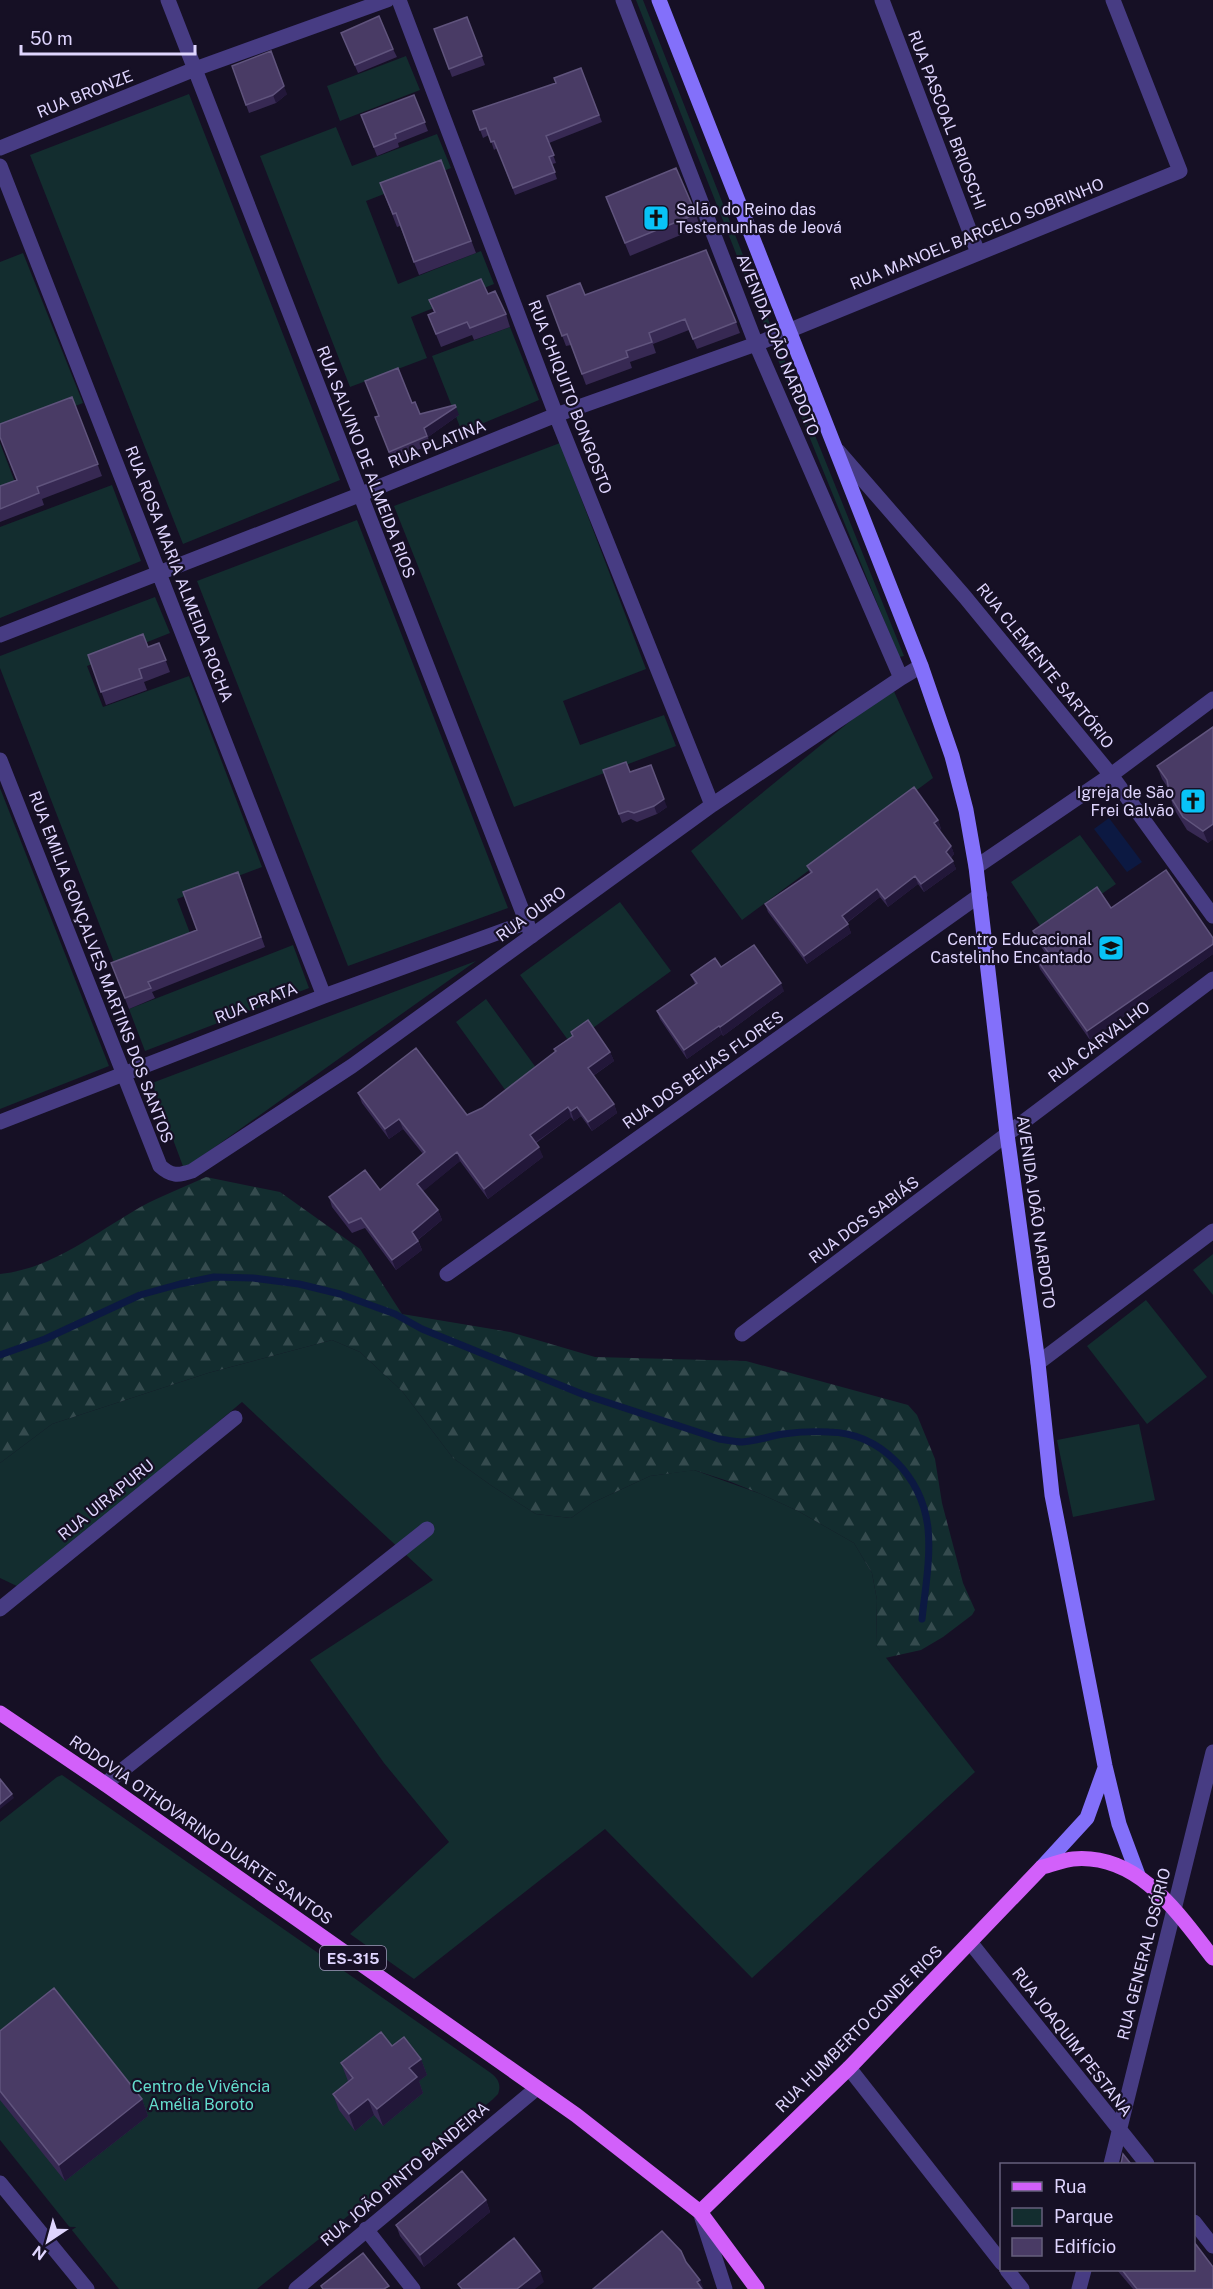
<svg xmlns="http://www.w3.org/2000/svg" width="1213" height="2289" font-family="'Public Sans',sans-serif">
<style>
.green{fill:#132d2f}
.forest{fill:url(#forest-firs)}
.water{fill:#0c1942}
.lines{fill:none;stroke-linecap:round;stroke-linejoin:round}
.stream{stroke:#0c1942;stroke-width:7}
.street{stroke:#473c83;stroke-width:15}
.secondary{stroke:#8370fa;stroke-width:15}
.primary{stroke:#d260fa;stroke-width:15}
.wall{fill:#372953}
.shaded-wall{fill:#221739}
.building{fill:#493b65;stroke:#60547d;stroke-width:1.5}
.labels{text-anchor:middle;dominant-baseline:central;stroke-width:4.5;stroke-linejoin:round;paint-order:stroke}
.shield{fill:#161025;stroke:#a39abd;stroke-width:1.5}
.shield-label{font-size:15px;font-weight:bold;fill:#dfd5fe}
.street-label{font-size:16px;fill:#dfd5fe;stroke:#161025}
.poi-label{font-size:16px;fill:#dfd5fe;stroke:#161025;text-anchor:end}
.park-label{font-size:16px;fill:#63dccc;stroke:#161025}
</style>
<defs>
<pattern id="forest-firs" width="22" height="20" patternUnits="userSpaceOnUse" patternTransform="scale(1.5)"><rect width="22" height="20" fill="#132d2f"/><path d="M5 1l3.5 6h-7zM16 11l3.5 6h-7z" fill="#354b4e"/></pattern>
</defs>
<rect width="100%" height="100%" fill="#161025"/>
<path class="green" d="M636,0H643L770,324L769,328L765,327Z
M406,56L420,90L340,121L327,86Z
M189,94L340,480L183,544L30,155Z
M336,127L352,166L437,134L451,168L366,201L398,284L481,251L494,284L411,317L427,358L350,387L260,156Z
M23,253L83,403L0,435V262Z
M510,327L539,400L462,432L432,356Z
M777,349L781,351L904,656L899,657L776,355Z
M0,443L18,490L0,497Z
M560,443L646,669L563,701L580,745L664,715L676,746L514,807L394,506Z
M112,485L141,561L0,618V527Z
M357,520L508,908L348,966L197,581Z
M155,597L170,633L87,666L103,707L189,676L262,867L177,899L193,941L117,970L0,668V656Z
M892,687L933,778L742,920L691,851Z
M0,788L109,1066L0,1109Z
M1080,835L1116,884L1045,933L1011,882Z
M620,902L671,971L571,1044L520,975Z
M293,945L309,988L145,1051L129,1009Z
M476,961L184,1169L152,1083Z
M486,999L537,1069L506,1091L456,1022Z
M1213,1254V1295L1193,1270Z
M1146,1300L1207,1377L1147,1424L1087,1346Z
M332,1340L360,1352L402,1391L453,1458L492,1486L536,1514L571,1518L592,1503L650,1476L694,1470L761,1494L798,1511L854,1543L872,1573L877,1600L876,1645L975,1772L752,1978L605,1829L414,1979L350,1934L449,1842L384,1763L310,1660L433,1580L242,1402L21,1588L0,1578V1463L52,1424L208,1373Z
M1139,1424L1155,1500L1073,1517L1057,1440Z
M62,1775L488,2071C497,2077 502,2083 498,2094L492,2100L257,2289H119L0,2140V1822L57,1777Z"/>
<path class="forest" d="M206,1177L280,1192L360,1249L402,1314L510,1332L595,1357L746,1361L908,1405L917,1415L935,1459L942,1503L963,1583L975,1610L972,1615L943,1637L921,1650L885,1658L876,1645L877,1600L872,1573L854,1543L798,1511L761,1494L731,1482L694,1470L689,1471L650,1476L592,1503L571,1518L536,1514L492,1486L453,1458L402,1391L360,1352L332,1340L208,1373L52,1424L0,1463V1274C57,1268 99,1229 148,1203C166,1194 187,1186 206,1177Z"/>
<path class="water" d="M1109,818L1142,862L1127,872L1094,829Z"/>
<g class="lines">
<path class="stream" d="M0,1355L45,1339L140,1295L180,1284L214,1277L253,1278L299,1284L340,1294L395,1314L422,1329L582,1394L719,1439C727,1440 735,1442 742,1442C756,1441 770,1436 783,1434C798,1432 813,1431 829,1432C881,1433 922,1477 928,1528C931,1558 925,1590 922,1619"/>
<path class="street" d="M168,0L532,936
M399,0L556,415L712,805
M623,0L756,344L901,678L921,666
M882,0L978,253
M0,148L195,69L387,0
M0,166L324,996
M838,451L965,597L1111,775L1213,916
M0,635L359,495L556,415L756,344L1180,171L1113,0
M0,760L160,1166C171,1176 178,1176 192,1171L352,1066L712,805L901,678
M976,867L1111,775L1213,699
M0,1122L324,996L527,922
M447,1274L980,895
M742,1334L1213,979
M1038,1363L1213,1231
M0,1609L235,1418
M105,1784L427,1529
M970,1942L1147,2164
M849,2068L1002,2263
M1111,2164L1213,1752
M0,2183L87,2289
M701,2215L725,2289
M1194,2222L1213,2246
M366,2229L413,2289
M1007,2270L1022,2289
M296,2289L537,2088
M1079,2289L1084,2270"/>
<path class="secondary" d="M659,0L921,666L952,756L966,810L976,867L1007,1134L1038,1363L1052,1495L1105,1766L1119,1824L1138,1875
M1042,1867L1087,1818L1105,1768"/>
<path class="primary" d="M0,1713L105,1784L576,2115L700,2212L757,2289
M700,2212L849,2068L1042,1867C1052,1865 1063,1860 1073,1859C1138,1853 1178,1913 1213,1958"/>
</g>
<path class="wall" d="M467,17L485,65L452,77L434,29Z
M341,33L393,49L397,57L358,73Z
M232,66L287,94L276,103L249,113Z
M581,68L602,122L549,143L556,163L552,164L557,179L515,195L497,148L494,150L489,135L483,138L473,111L556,83Z
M414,95L428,131L398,143L399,147L377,156L361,115Z
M441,160L476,253L419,275L400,226L397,227L380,183Z
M606,197L696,214L700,227L630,256Z
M488,294L506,314L510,327L474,340L472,335L441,347L428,315L434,313L429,300Z
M585,295L736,322L740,333L697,349L689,330L653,344L656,353L630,362L632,368L586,385L571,345L566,346L547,296Z
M72,397L102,476L42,499L44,505L0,522V486L16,480Z
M412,403L420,414L459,415L428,437L430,445L392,460L375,417Z
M159,643L170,672L144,682L147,690L106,705L88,655L148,647Z
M1213,727V839L1208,843L1187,830L1174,809L1170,796L1168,788L1162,779L1157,766Z
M603,770L630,772L667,807L657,814L637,822L631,819L622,823Z
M938,820L941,829L939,830L951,846L954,854L951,858L956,869L924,892L918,884L888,907L880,897L847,923L851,933L807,964L768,912L765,904L810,873L807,866Z
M238,872L265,947L152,992L155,998L129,1009L111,963L197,930Z
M1111,908L1213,938V954L1090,1040L1040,969L1037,960L1046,954L1036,939L1033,931Z
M721,967L784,991L723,1036L722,1034L687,1059L660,1019L657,1011L695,984L691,975Z
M571,1032L610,1052L614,1061L593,1076L614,1104L617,1113L592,1131L581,1116L574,1121L571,1117L536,1143L543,1157L488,1199L460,1161L423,1191L438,1210L442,1220L418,1240L422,1250L396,1270L365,1228L352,1233L332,1207L329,1197L380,1190L423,1154L403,1129L389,1139L362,1103L358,1093L467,1115L482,1108L555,1052L554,1049L572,1036Z
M0,2031L142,2099L148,2116L65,2181L0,2100Z
M392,2046L421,2059L427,2075L419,2081L423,2093L383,2126L374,2115L355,2131L339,2110L333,2094L348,2081L341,2063Z
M486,2200L490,2212L424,2267L400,2236L396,2225Z
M1117,2270H1194L1213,2289H1133Z"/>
<path class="shaded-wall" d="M284,86L287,94L276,103L273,95Z
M456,407L459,415L428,437L424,428Z
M664,799L667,807L657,814L654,806Z
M938,820L941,829L937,832L934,823Z
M1213,824V839L1208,843L1203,831Z
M951,846L954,854L949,860L946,852Z
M953,861L956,869L924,892L921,884Z
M915,876L918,884L888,907L885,899Z
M877,889L880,897L845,924L842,916Z
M848,924L851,933L807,964L804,956Z
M1213,944V954L1090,1040L1087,1031Z
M781,983L784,991L723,1036L720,1027Z
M719,1026L722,1034L687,1059L684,1050Z
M610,1052L614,1061L591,1077L588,1068Z
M614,1104L617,1113L592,1131L588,1122Z
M568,1107L571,1117L533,1144L530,1135Z
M577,1107L581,1116L574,1121L571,1111Z
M399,1119L403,1129L389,1139L385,1129Z
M539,1147L543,1157L488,1199L484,1189Z
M457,1152L460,1161L420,1194L417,1184Z
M438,1210L442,1220L415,1242L412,1232Z
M418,1241L422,1250L396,1270L392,1260Z
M12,1794L14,1798L0,1809V1804Z
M421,2059L427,2075L419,2081L423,2093L383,2126L377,2109L409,2068Z
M142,2099L148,2116L65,2181L59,2165Z
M368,2099L374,2115L355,2131L349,2114Z
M486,2200L490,2212L424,2267L420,2255Z
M540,2271L544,2282L535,2289H517Z
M700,2280L704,2289H700L697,2282Z"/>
<path class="building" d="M379,16L393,49L355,65L341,33Z
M467,17L482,56L449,69L434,29Z
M271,51L284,86L273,95L246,105L232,66Z
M581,68L599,115L546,136L554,155L549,157L555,172L513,188L494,141L491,142L486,128L480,130L473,111L556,83L554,78Z
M414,95L425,122L395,134L396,138L374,147L361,115Z
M441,160L471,241L414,262L396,213L393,214L380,183Z
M676,168L696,214L625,243L606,197Z
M706,250L736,322L693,339L685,319L649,333L652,342L626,351L628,357L582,374L567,334L562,336L547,296L580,283L585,295Z
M481,279L488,294L495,291L506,314L470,328L467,322L436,334L428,315L435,312L429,300Z
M398,368L412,403L415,402L420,414L455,405L456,407L424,428L427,436L389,452L375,417L379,416L365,381Z
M72,397L98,464L37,487L39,493L0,509V486L17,480L0,437V424Z
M143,634L148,647L159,643L166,660L139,669L142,678L101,692L88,655Z
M1213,727V824L1203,831L1183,817L1170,796L1167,780L1157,766Z
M626,762L630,772L651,765L664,799L654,806L634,813L628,811L619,814L603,770Z
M914,787L938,820L934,823L951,846L946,852L953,861L921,884L915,876L885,899L877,889L842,916L848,924L804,956L765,904L812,872L807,866Z
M1166,870L1213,938V944L1087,1031L1037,960L1048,952L1033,931L1097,887L1111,908Z
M238,872L261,937L148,982L151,988L125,998L111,963L197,930L183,892Z
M754,945L781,983L720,1027L719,1026L684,1050L657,1011L697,983L691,975L715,958L721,967Z
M588,1020L610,1052L588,1068L614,1104L588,1122L577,1107L571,1111L568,1107L530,1135L539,1147L484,1189L457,1152L417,1184L438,1210L412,1232L418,1241L392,1260L361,1218L349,1223L329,1197L365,1170L380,1190L425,1152L399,1119L385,1129L358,1093L416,1048L467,1115L482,1108L556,1051L554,1049L573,1036L571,1032Z
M0,1779L12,1794L0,1804Z
M54,1988L142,2099L59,2165L0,2091V2031Z
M381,2032L392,2046L404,2037L421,2059L409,2068L417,2077L377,2109L368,2099L349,2114L333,2094L353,2078L341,2063Z
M1123,2154L1131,2164H1121Z
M462,2171L486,2200L420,2255L396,2225Z
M662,2231L681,2251L686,2262L700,2280L697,2282L702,2289H593Z
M514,2238L540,2271L517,2289H462L458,2284Z
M1194,2242L1213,2267V2289H1137L1122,2270H1194Z
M363,2253L389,2286L384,2289H323L321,2286Z"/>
<defs>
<symbol id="church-square" viewBox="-11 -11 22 22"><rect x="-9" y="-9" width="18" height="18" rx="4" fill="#08c3f7" stroke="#161025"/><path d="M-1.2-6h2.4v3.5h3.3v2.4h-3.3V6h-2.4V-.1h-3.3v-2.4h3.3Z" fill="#111"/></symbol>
<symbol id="school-square" viewBox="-11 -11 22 22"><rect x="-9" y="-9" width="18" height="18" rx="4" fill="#08c3f7" stroke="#161025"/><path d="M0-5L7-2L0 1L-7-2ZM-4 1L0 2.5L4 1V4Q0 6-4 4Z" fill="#111"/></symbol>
</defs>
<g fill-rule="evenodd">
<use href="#church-square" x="641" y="203" width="30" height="30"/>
<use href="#church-square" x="1178" y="786" width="30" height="30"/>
<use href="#school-square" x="1096" y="933" width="30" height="30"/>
</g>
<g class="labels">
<rect class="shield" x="320" y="1946" width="66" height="24" rx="4.5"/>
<g class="shield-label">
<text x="353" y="1958">ES-315</text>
</g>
<g class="street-label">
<text transform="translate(85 94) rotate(-22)">RUA BRONZE</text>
<text transform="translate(947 120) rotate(69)">RUA PASCOAL BRIOSCHI</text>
<text transform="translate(977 234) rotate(-22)">RUA MANOEL BARCELO SOBRINHO</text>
<text transform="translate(778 345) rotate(68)">AVENIDA JOÃO NARDOTO</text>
<text transform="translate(570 397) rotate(69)">RUA CHIQUITO BONGOSTO</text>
<text transform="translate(437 444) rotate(-22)">RUA PLATINA</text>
<text transform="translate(366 462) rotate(69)">RUA SALVINO DE ALMEIDA RIOS</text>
<text transform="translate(179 574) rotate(69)">RUA ROSA MARIA ALMEIDA ROCHA</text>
<text transform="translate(1045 666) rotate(51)">RUA CLEMENTE SARTÓRIO</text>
<text transform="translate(531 914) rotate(-36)">RUA OURO</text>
<text transform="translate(101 967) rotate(69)">RUA EMILIA GONÇALVES MARTINS DOS SANTOS</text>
<text transform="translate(256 1003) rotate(-21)">RUA PRATA</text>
<text transform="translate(1099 1042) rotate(-37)">RUA CARVALHO</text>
<text transform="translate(703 1070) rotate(-35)">RUA DOS BEIJAS FLORES</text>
<text transform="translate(1036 1212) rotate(82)">AVENIDA JOÃO NARDOTO</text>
<text transform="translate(864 1220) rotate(-37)">RUA DOS SABIÁS</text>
<text transform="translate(106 1500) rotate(-39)">RUA UIRAPURU</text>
<text transform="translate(201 1830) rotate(35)">RODOVIA OTHOVARINO DUARTE SANTOS</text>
<text transform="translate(1144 1954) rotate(-76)">RUA GENERAL OSÓRIO</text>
<text transform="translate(859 2029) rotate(-45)">RUA HUMBERTO CONDE RIOS</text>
<text transform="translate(1072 2042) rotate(52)">RUA JOAQUIM PESTANA</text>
<text transform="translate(405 2174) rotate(-40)">RUA JOÃO PINTO BANDEIRA</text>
</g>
<g class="poi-label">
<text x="676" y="209" text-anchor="start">Salão do Reino das<tspan x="676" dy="18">Testemunhas de Jeová</tspan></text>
<text x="1174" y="792">Igreja de São<tspan x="1174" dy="18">Frei Galvão</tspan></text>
<text x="1092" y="939">Centro Educacional<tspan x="1092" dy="18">Castelinho Encantado</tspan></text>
</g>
<g class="park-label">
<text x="201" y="2086">Centro de Vivência<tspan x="201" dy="18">Amélia Boroto</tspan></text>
</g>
</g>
<rect x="1000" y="2163" width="195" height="108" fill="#161025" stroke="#665f7c" stroke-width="1.5"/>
<rect x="1012" y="2182" width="30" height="9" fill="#d260fa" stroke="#665f7c" stroke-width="1.5"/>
<text x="1054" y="2193" font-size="18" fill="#dfd5fe">Rua</text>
<rect x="1012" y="2208" width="30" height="18" fill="#132d2f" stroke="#665f7c" stroke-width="1.5"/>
<text x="1054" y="2223" font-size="18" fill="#dfd5fe">Parque</text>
<rect x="1012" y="2238" width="30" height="18" fill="#493b65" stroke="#665f7c" stroke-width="1.5"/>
<text x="1054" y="2253" font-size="18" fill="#dfd5fe">Edifício</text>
<g transform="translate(48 2241) rotate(216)" stroke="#161025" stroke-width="4.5" paint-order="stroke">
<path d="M0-4.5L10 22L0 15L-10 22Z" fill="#dfd5fe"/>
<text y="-9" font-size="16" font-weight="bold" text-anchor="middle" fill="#dfd5fe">N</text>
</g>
<path d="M21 45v9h174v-9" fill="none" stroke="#dfd5fe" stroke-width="3"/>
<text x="30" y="45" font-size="18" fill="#dfd5fe" stroke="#161025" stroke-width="4.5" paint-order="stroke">50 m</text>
</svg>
